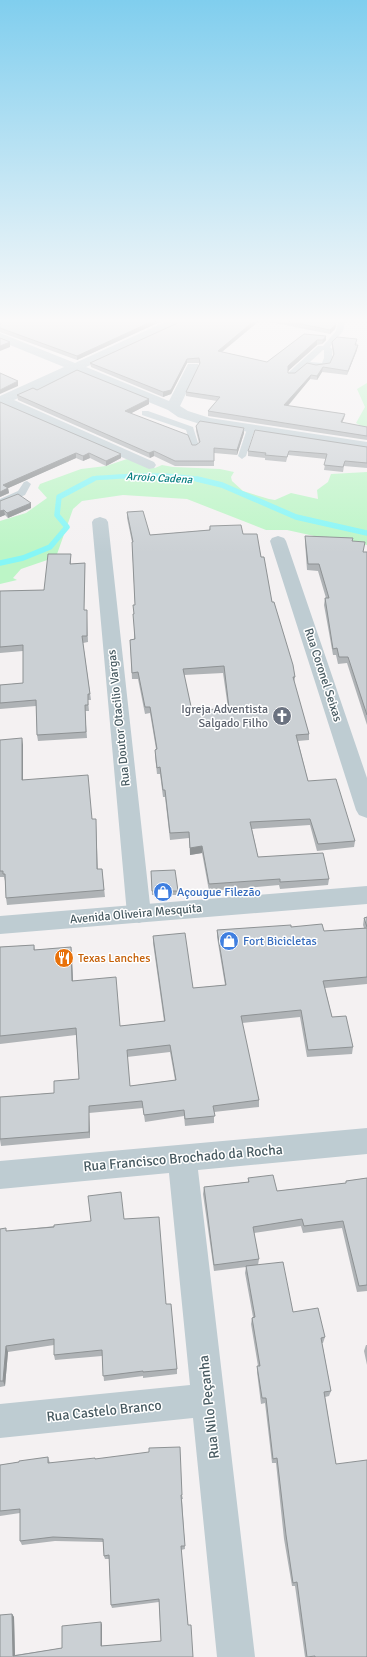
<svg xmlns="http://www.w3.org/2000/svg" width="367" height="1657" font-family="Signika,sans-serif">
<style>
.green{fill:#bcf5c6}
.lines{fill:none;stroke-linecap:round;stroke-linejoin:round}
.stream-far1{stroke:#85f6f6;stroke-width:4.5}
.stream{stroke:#85f6f6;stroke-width:5.5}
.service{fill:#beccd2;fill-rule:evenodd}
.minor{fill:#beccd2;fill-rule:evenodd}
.tertiary{fill:#beccd2;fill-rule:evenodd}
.wall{fill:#afb3b6;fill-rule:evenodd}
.shaded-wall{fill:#8e9294}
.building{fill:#cbd0d4;stroke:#8e9294;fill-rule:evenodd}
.labels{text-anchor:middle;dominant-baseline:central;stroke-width:3;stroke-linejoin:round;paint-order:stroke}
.far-water-label{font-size:11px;font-style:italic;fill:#067f80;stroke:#fff}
.street-label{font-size:12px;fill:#475a61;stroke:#fff}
.worship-label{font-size:12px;fill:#5b616d;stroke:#fff;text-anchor:end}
.shop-label{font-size:12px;fill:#366cbe;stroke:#fff;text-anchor:start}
.food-label{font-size:12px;fill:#c56008;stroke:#fff;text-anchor:start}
.near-street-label{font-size:14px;fill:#475a61;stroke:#fff}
</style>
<rect width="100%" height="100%" fill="#f4f1f2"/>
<path class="green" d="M367,383V429L356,423L365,407L357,389Z
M127,459L155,468L162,465L173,467L220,469L234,472L231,477L232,481L243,491L269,499L275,500L291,493L318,499L317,490L328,482L331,474L367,472V545L337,541L287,530H266L187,499L123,495L82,501L73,509L56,557L21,569L13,578L17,580L0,584V521L26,513L47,498L38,488L40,484L81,469L106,466Z"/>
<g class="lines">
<path class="stream-far1" d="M91,480L96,478C131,476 167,473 202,480"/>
<path class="stream" d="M197,479L222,485L296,517L367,533
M0,563L23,558L50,547L67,527L57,515L59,497L93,479"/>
<path class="service" d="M338,321H345L343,331L330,347L332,349V358L328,367L315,368L306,366L295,376H289V372L318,346H323L336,331ZM323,350H324V358L322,363L310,362Z
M142,411H148L193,427L199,446L195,449L192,448L186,430L142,415Z
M248,426H251L255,428L246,456L242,459L238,456Z
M27,481L31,484L25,495L0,505V499L18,491L24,482Z"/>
<path class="minor" d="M167,321H184L182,324L86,367L169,401L188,364H198L199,367L180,406L188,411L210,418L367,442V450L203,425L178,417L168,410L75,372L14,400L154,462L156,465L154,468L149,469L2,405H0V396L64,367L0,341V333L75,363Z
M100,517L106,519L108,522L151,914L147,920L139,923L131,920L127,914L92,522L94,519Z
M278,536L284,538L286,541L367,778V818L359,815L356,810L270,541L272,538Z
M367,1128V1154L198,1170L255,1657H217L193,1418L0,1438V1404L190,1385L169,1173L0,1189V1161Z"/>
<path class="tertiary" d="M367,886V904L0,934V916Z"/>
</g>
<path class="wall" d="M0,321H162L77,360L0,332Z
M182,321H259L222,352L267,362L304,334L326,340L322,344L317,345L288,371V373H295L316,365L330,363L333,355L332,347V342L357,343L356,345L357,350L347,375L322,372L317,380L310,379L288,406L345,414L344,418L342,423L367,427V440L208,416V411L217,401L186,396V392L200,365L199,363H187L171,394L163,397L91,367L90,363Z
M265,321H337L335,329L330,334Z
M37,390L149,404L131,413L192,445H196L199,443L196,431V426L244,433L237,455L214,453V466H175L154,456L150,458L18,400L17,395Z
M0,402L121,458L106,466L90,458L83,461L76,458L8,488L9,493L0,497Z
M367,447V468L344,466L343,472L324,470L326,459L288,455L286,462L265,460V458L248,456V451Z
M0,501L31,508L8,518L5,515L0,517Z
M127,512L150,535L209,530L210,526L243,534L261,557L272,602L295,677L294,683L309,734V740L298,741L308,781L355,841L354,847L317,851L310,825L252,829L258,857L329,879L328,885L280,889L279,885L209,891L202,853L190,855L189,838L170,840L165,797H163L160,774H157L155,756V750L156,749L150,713L145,714L138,679H132L130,640L134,639V614L135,605L132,542L127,518ZM223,673L228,708L192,711L184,675Z
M305,536L353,538V541L363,552H367V725L347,663L338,664L336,655H333L324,605L325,598H326L318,571L307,570L305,542Z
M71,560V564L85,563V569L84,610L87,616L88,642L83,643L91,700H88L89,711H85L87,738L38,741L37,735L36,706L0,709V685L23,683V651L0,653V591L44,590Z
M0,740L23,745V780L92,819L96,826L98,869H102L105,897L7,905L6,898L5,881L4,877H0Z
M151,871L178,891V895H152Z
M367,917V984L325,988L332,1017L353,1047L352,1054L307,1057L300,1017L242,1023L259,1100V1107L214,1112V1123L185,1126L184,1116L145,1122L143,1108L89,1113L90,1138L1,1146L0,1140V1097L54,1093L79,1079L76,1035L0,1044V947L34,945L35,950L71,947L73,981L120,1026L164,1021L153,943V936L193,988L225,985L217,937V930L291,927L324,931L364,928L363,925L364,918ZM170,1052L175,1080L130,1086L127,1057Z
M248,1178L277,1191L346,1183V1181L367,1178V1291L357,1292L342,1228L303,1233L301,1226L254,1233L259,1259L258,1265L293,1312L325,1337L323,1343H322L331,1391L329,1396L325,1397L367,1657H305L295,1586H292L284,1539L276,1463H272L265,1403L261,1404L257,1372L258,1366L251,1324L252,1318L253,1317L245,1273L246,1267L214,1271L203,1194L204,1187L248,1182Z
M124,1219L166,1304L177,1369V1374L143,1378V1376L104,1381L102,1356L55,1360L54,1355V1345L8,1352L5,1386L0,1387V1229L7,1231Z
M366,1345H367V1365L364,1351Z
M48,1457L50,1463L96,1459L182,1495L183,1499H182L185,1549L181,1550L188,1625L193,1657H0L12,1614L14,1617L15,1655L62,1648L101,1622L102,1625V1646L161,1641L159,1602L112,1608L111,1605L109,1559H105L104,1556L103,1542L55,1541L22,1545L20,1541V1513L0,1516V1465L19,1462Z"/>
<path class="shaded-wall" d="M153,321H162L77,360V356Z
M254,321H259L218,355V351Z
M336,321H337L335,329L330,334V330Z
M326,336V340L322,344L323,340Z
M317,340V345L288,371V366Z
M10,342V347L0,351V346Z
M358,345L357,350L347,375L348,371Z
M187,359V363L171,394L163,397V392Z
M323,367L322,372L317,380V376Z
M311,375L310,379L284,410V405Z
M18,381V386L0,394V390Z
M149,399V404L126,416L125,411Z
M345,414L344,418L340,427L341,422Z
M244,428V433L237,455V450Z
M154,451V456L150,458L149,453Z
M76,453V458L4,490L3,485Z
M89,453L90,458L83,461V456Z
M121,454V458L106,466V461Z
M8,488L9,493L0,497V492Z
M31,503V508L8,518L7,513Z
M4,510L5,515L0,517V511Z
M22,738L23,745V786L22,780Z
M202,846V853L190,855V848Z
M71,947L72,954L73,988L72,981Z
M89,1106V1113L90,1138L89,1132Z
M6,1346L8,1352L5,1386L3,1381Z
M12,1614L14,1617L15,1657L13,1656Z
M101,1622L102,1625V1649L101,1646Z"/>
<path class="building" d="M0,321H153L77,356L0,328Z
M182,321H254L218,351L267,362L304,334L326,336L323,340H317L288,366V373H295L307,363L316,365L330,363L334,354L332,342L337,337L357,339L355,345H358L348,371L323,367L317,376L311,375L284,405L345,414L341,422L367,427V436L208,411L220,397L186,392L200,363L199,358L187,359L171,390L163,392L90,363Z
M287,321H336L335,325L330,330Z
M0,338L10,342L0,346Z
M77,370L149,399L125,411L188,435L192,445H196L200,442L196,426L200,421L244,428L237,450L214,448V461H175L154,451L149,453L17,395L33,388L37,390Z
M0,373L18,381L0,390Z
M0,402L121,454L106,461L89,453L83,456L76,453L3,485L8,488L0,492Z
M255,430L367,447V463L345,461L343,467L324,465L327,454L289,451L287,457L265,455L266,453L248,451Z
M18,494L31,503L7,513L4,510L0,511V501Z
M143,511L150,535L210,530V526L241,525L243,534H257L261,557H264L272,602H274L293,665L295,677H293L309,734L296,735L308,781L336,779L355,841L318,844L310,819L250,822L258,857L323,853L329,879L280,882V879L209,884L202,846L190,848L189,832L170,833L165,790H163L160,767L157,768L155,750L157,749L150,707H145L138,672L132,673L130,640L135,639L133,614H134L133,605H135L132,542H133L127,512ZM224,666L229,708L192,711L183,669Z
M305,536L353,538L352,541L365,542L363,552H367V715L348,657H339L337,648L333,649L325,598H329L319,564H308Z
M48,554H71L70,564L85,563L84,610H87V636H82L90,694H88V705H85L86,732L37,735L36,700L0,703V685L23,683V645L0,647V591L44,590Z
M22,738V780L88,775L92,819H96L97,869H102L104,890L6,898L5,874H3V871H0V740Z
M175,870L178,891H152L151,871Z
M367,917V927L364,918Z
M322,924L324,931L367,928V977L323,981L332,1017L346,1016L353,1047L308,1050L301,1010L241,1016L259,1100L213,1106L215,1116L185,1119L184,1110L144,1115L142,1101L89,1106V1132L0,1139V1097L54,1093V1081L79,1079L76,1028L0,1036V947L34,945V950L71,947L72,981L116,977L120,1026L165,1021L153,936L185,933L193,988L226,985L217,930L291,925V927ZM170,1045L176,1080L130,1086L127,1050Z
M273,1175L277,1191L346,1183V1181L367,1178V1285L359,1286L343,1221L304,1226L302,1219L253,1227L259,1259L214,1265L204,1187L249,1182L248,1178Z
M121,1192L124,1219L159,1217L166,1304H171L177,1369L143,1372V1371L103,1376L102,1350L54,1355V1339L6,1346L3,1381H0V1229L6,1228V1231L54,1227V1225L91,1221L88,1196Z
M283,1262L293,1312L318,1308L325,1337L321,1338L331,1391L324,1392L336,1464L367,1460V1657H315V1656L307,1657L297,1582L293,1583L286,1535L277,1458L273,1459L266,1398H262L257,1366H260L252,1318L255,1317L246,1266Z
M180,1447L182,1495H181L185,1546H181L188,1625H191L193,1657H0V1615L12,1614L13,1656L62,1648V1626L101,1622V1646L161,1641L159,1599L111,1605L109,1555L104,1556L103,1539L53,1537L20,1541V1509L0,1511V1465L19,1462V1461L48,1457V1463L95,1458V1459L149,1452V1448Z"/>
<linearGradient id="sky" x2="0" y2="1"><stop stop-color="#80ceee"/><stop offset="0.58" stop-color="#faf9f9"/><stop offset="1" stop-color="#faf9f9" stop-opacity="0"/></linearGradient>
<rect width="367" height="553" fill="url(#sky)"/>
<defs>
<symbol id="church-disc" viewBox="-11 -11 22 22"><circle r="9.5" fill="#6b7280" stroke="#fff"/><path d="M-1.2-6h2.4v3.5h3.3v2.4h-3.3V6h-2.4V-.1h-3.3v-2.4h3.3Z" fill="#fff"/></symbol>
<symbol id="shop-disc" viewBox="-11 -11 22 22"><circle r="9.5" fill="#3f7fe0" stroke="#fff"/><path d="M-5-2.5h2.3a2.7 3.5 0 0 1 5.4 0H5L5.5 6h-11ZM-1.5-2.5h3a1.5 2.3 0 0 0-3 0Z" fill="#fff"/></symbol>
<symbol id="restaurant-disc" viewBox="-11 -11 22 22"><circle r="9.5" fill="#e8710a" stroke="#fff"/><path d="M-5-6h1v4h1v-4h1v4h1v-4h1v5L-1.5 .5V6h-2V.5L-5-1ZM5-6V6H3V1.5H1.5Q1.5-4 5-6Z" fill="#fff"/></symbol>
</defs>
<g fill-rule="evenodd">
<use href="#church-disc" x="271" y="705" width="22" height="22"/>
<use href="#shop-disc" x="152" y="881" width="22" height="22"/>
<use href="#shop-disc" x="218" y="930" width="22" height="22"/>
<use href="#restaurant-disc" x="53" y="947" width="22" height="22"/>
</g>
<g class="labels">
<g class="far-water-label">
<text transform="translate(159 478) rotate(3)">Arroio Cadena</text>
</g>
<g class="street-label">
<text transform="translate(323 675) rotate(72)">Rua Coronel Seixas</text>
<text transform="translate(119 718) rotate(-96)">Rua Doutor Otacilio Vargas</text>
<text transform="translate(136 914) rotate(-5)">Avenida Oliveira Mesquita</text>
</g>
<g class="worship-label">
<text x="268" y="709">Igreja Adventista<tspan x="268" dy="14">Salgado Filho</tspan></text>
</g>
<g class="shop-label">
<text x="177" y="892">Açougue Filezão</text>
<text x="243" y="941">Fort Bicicletas</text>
</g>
<g class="food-label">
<text x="78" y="958">Texas Lanches</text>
</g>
<g class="near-street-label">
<text transform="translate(183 1158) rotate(-5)">Rua Francisco Brochado da Rocha</text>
<text transform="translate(209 1407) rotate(-96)">Rua Nilo Peçanha</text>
<text transform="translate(104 1411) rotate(-6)">Rua Castelo Branco</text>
</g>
</g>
</svg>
